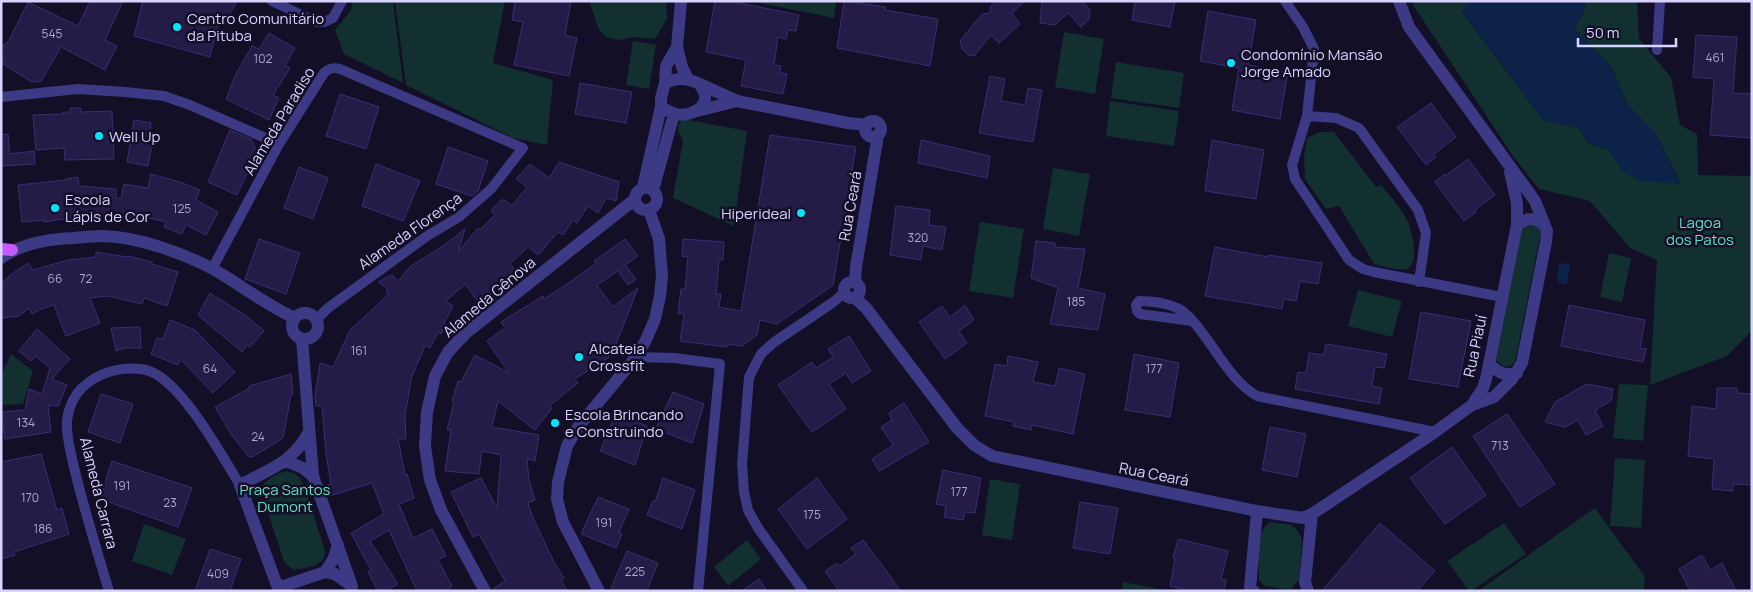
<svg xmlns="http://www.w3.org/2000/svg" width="1753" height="592" font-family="Manrope,sans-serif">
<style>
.green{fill:#12302f}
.water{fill:#0c2248}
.building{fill:#241b47;stroke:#3b2d73}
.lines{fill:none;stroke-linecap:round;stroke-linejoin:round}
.minor{stroke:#3d3a85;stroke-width:10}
.tertiary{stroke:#3d3a85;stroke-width:12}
.primary{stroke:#c25bff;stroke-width:12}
.poi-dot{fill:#00e5ff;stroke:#130f26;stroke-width:2}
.labels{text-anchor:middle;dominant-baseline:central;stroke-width:5;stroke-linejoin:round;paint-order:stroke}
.number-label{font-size:12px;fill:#aca6d1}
.poi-label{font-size:15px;fill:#d9d4ff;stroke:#130f26;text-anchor:start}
.street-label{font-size:15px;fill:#d9d4ff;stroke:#130f26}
.park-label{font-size:15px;fill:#5fe0c0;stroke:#130f26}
</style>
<rect width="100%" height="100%" fill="#130f26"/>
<path class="green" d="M353,1H393L403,83L344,54L335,30L351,10Z
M395,1H505L493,63L553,80L547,145L513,138L406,85Z
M589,1H666L667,19L655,39L633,37L620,40L608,38L599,30Z
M750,1H836L834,18Z
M1413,1H1469L1462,12L1543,120L1579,128L1588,143L1610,151L1623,172L1680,183L1656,134L1628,105L1611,67L1575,28L1586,6L1582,1H1637L1639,39L1671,77L1680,125L1697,134L1698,175L1752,176V331L1727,356L1650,385L1657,260L1630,248L1590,201L1539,189L1513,156L1413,5Z
M1064,32L1104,39L1095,94L1055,87Z
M633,41L656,45L649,89L626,85Z
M1116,62L1184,73L1179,108L1111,98Z
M1110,101L1179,111L1174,146L1106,136Z
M683,119L747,131L734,226L673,198L683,140L678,132V125Z
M1319,132H1334L1376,187L1381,185C1389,196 1401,207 1407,220C1412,229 1421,267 1405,269C1395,271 1383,266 1374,264L1339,206L1326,209L1305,179L1304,157L1307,138Z
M1053,168L1090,174L1079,236L1043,229Z
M980,222L1024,229L1013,298L969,291Z
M1528,223L1535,224L1541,231L1515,362L1509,367L1503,366L1496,360L1522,230Z
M1609,253L1631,258L1622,302L1600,297Z
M1358,290L1402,301L1392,337L1348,326Z
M11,354L33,371L23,404L1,405V376Z
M1619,384L1648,385L1643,441L1613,438Z
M1615,458L1645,460L1641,528L1610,526Z
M286,471L294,473L299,477L305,488L325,551C325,566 307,568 294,570L287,565L284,561L260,489C266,479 275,475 286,471Z
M990,479L1020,484L1012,540L982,535Z
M1595,508L1645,577L1644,591H1478Z
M1270,522L1291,525L1297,530L1302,539L1299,580L1290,590L1265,586L1259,580C1259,563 1254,531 1270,522Z
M1504,523L1526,554L1471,591H1469L1447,561Z
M144,524L186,539L172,575L132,561Z
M747,540L761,559L728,586L714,567Z
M1123,582L1170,591H1122Z"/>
<path class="water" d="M1469,1H1582L1586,6L1575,28L1611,67L1628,105L1656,134L1680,184L1642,181L1623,172L1610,151L1588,143L1579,128L1543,120L1462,11Z
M1559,263L1570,264L1567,284L1557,283Z"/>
<path class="building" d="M90,1H123L105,40L117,46L105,70L61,47L41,81L32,82L3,64L1,47L8,42L28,2L78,26Z
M143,1H237L227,19L220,16L210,57L134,36Z
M515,1H571L565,35L577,38L569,76L514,65L523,22L512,20Z
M715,1H730L799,15L796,31L788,30L786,39L778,37L774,65L781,66L780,73L787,74L783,94L741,86L746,60L706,52Z
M844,1L886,7L885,10L938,19L930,66L837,48Z
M996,1H1025L1012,13L1020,24L999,43L991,35L974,56L968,55L962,49L960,41L982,14L990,13L991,6Z
M1042,1H1082L1090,10L1089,19L1081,27L1068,13L1055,25L1040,23Z
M1135,1H1175L1170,27L1132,20Z
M1208,11L1256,20L1248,65L1288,72L1280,119L1232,110L1239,68L1200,61Z
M269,33L295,48L285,66L290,68L273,95L279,98L269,120L226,99L236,74L252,46L259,49Z
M1696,35L1737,37L1733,93L1752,94L1751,138L1710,135L1714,79L1693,77Z
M990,76L1005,79L1001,101L1025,105L1028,88L1042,90L1033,142L979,133Z
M580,83L632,92L626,123L575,114Z
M340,94L379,107L366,149L326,136Z
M1431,103L1456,137L1434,154L1436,157L1426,165L1397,127Z
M70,108H81V112L112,111L114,159L65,160L64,148L36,150L33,115L63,114V112H70Z
M134,120L151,123L150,132L154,133L148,166L127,162Z
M230,130L251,139L257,152L237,195L208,182Z
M8,134L10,154L34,151L35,164L1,166V135Z
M770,135L856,147L833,285L777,324L760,320L757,335L742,346L727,344V347L680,341L684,314L678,313L681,289H685L688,257L682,256L683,239L724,242L723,260H719L716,294H721L719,307L741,311Z
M921,140L990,156L987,178L918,163Z
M1212,140L1264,150L1256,199L1205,191Z
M448,147L488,161L478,191L472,196L436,184Z
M1468,159L1495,195L1475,210L1476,212L1464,221L1435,182L1444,174L1445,176Z
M559,162L619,182L616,201L606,198L598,213L588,206L577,223L573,220L563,235L558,232L538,255L528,247L510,264L518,273L480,304L465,284L446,301L453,306L444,323L446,324L441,334L438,332L430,348L425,346L412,376L405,415L406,439H398L405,475L407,474L414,498L399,504L413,538L432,529L446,556L438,560L452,586L445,591H417L389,530L370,541L398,584L385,591H378L368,572L371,570L351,533L384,514L372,483L329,496L325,486L331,484L326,454L322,406H316L315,396L320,363L333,367L350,330L389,294L386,292L388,289L378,282L392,275L398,281L411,266L443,246L465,229L458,252L478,228L480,230L495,215L491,211L501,200H505L512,206L527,187L516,179L530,164L549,178Z
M376,164L420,181L403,221L362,206Z
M299,167L328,178L313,219L284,208Z
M151,174L180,182L200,190L196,200L218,212L206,235L186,225L182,234L164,227L166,222L136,215V220L112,216V218L91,217L92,215L44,222V220L22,222L18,185L66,180V179L78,177L79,186L116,189V198H121L124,184L148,188Z
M896,206L930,210L929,225L946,227L942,250L923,246L921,260L890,255Z
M259,239L300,253L286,294L245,279Z
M625,239L638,256L625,265L636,279L628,285L618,271L597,285L613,307L638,288L616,344L606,353L609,357L575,379L578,383L549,406L552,408L535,430L498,401L492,427L539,435L535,461L527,459L529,480L535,500L528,503L533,518L555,564L564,578L561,580L567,591H493V589L505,581L479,534L473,537L451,492L481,478L497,508L501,455L482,451L479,474L445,471L451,430H447L454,402L452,401L458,381L461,382L475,355L509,373L487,341L505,328L501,322L543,296L544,299L570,282L596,263L594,261Z
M1036,241L1055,243V247L1085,249L1078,288L1105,294L1098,330L1050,324L1058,288L1031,278Z
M1215,247L1268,257V255L1322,263L1318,284L1300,281L1296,301L1284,299L1282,309L1205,296Z
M96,252L127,257L128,256L152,262V264L178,272L167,306L144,298L142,304L108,296L90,298L100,323L66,336L54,305L41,309L32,314L29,308L19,316L1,318V283L9,277V276L28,263L33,270L68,260L96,257Z
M210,293L245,315L264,331L250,347L247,345L242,352L198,315Z
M965,305L974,320L959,331L967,343L945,359L919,322L942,306L950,317Z
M1569,305L1645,320L1640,348L1646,349L1643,362L1561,346Z
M1421,312L1471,321L1458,387L1409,379Z
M170,320L195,330L235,372L213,393L180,359L178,365L151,354L157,338L163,339Z
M140,327L141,348H125L116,351L111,328Z
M37,329L70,359L52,379L67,385L58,406L48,405L51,432L5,439L1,412L25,410L29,389L42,394L50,368L35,356L31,361L19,351Z
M849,336L871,371L852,383L846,373L829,384L846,409L812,432L778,385L812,362L816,368L833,357L828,349Z
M1326,344L1387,354L1384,368L1375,367L1372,386L1382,388L1379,404L1295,389L1298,372L1306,373L1309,353L1324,355Z
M1134,354L1179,363L1170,417L1125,410Z
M1008,356L1038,362L1033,382L1055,386L1059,368L1085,374L1073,434L1032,425L1031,430L1013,426L1014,422L985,416L995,364L1007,366Z
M291,374L293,394L291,395L283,438L254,456L251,457L248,456L231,434L215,407L250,388L249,386Z
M1587,384L1613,389L1611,401L1595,410L1603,426L1586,435L1578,420L1565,427L1545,422L1555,402Z
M1717,388H1737V393L1752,394V485L1733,484V491L1712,489L1714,459L1688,456L1692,406L1716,409Z
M673,392L704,404L692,443L656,429Z
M101,394L133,404L120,443L88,432Z
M904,403L929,442L879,471L872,459L893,445L881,427L892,420L889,413Z
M616,414L647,426L635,465L600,451Z
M1507,414L1555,484L1520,507L1473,436Z
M1270,427L1306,434L1297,477L1262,470Z
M1452,447L1486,495L1445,524L1410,478Z
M41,454L57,510L62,508L69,534L14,552L15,555L1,559V462Z
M112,461L192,488L178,527L100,499Z
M943,470L981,478L975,513L965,512L963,520L944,517L946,506L936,504Z
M663,478L695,490L682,529L647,515L653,501L655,502Z
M817,478L847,519L807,549L778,509Z
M598,497L629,509L619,533L622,534L616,548L581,534Z
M1080,502L1118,508L1110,554L1073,548Z
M1380,523L1435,571L1417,591H1322Z
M1178,539L1228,551L1221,579L1226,580L1224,591H1190L1170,586L1175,558H1173Z
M863,540L885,569L900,591H839L825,571L837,563L840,566L856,554L851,548Z
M210,549L241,559L230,591H195Z
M627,551L658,563L647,591H618L611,588Z
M1702,555L1710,570L1722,563L1736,591H1690L1679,569Z
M759,579L767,591H742Z"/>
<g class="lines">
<path class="minor" d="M272,1L316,22H324L333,18L342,1
M1285,1L1303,27L1314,49L1307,116L1292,165L1295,179L1349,260L1363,269L1374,272L1502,297
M1657,50L1660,1
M1,97L78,89L125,92L164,96L190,105L279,144
M1307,116L1336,118L1359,128L1418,210L1426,233L1419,282
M212,269L279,144L324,73C329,68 333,67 340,69L523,148L491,189L459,217L427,236L328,308L317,319
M1192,321L1140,314L1137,311L1136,305L1139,301C1151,301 1166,303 1177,308C1185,311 1192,320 1197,326C1216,349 1231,381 1257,396L1435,432
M636,357L674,358L720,364L698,591
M109,591C96,548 83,506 73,463C70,449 66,435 67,421C69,400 81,384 101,375C114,369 135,366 149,371C182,382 222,456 240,485
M803,591L758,528L748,510L744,492L742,464L749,377L761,354L773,343L832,303L844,293"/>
<path class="tertiary" d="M677,47L682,67L688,79
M665,83L666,66L677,47L681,1
M700,84L737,101L848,123L867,125
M697,111L737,101
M865 129a8 8 0 1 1 16 0a8 8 0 1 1-16 0Z
M643,187L661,107V98L665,83C678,77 687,78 700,84C701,87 704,91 705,95C707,109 688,117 676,114C671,113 666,110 661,107
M635 199a11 11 0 1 1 22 0a11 11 0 1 1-22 0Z
M653,190L674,114
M1517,225C1528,217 1535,217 1545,226
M1,258C22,243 49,239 73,238C84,237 94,236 104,236C138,237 183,253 213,269C241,285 266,305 295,318
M844 290a8 8 0 1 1 16 0a8 8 0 1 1-16 0Z
M855,283L856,267L878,135
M855,298L866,308L957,428L974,445L992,456L1257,511L1303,518L1312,514L1435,432L1472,405L1494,397L1512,379L1522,363L1546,242L1547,231L1535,201L1409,27L1399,1
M292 326a13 13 0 1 1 26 0a13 13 0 1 1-26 0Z
M302,339L313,476L352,586
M1489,363C1498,373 1504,376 1517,373
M1472,405L1483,388L1486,379L1517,225V203L1510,172
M309,432C292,463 270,469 240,485L278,588L325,572L335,574L352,586
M286,461L303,468L313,476
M325,572L333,560L338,545
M485,591L441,510L430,480L425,446L427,412L435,376L448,352L466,333L634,200
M599,591L563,522L557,499L558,482L567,446L578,427L636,357L646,340L655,319L660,296L662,275L659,239L649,210
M1254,591L1250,588L1257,511
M1308,591L1305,582L1312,514"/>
<path class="primary" d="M1,249L12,250"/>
</g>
<g class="poi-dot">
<circle cx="177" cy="27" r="5"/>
<circle cx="1231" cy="63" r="5"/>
<circle cx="99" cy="136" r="5"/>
<circle cx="55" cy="208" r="5"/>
<circle cx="801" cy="213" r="5"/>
<circle cx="579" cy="357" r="5"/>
<circle cx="555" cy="423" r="5"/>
</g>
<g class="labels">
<g class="number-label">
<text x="52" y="33">545</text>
<text x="1715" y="57">461</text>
<text x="263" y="58">102</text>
<text x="182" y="208">125</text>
<text x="918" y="237">320</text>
<text x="55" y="278">66</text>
<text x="86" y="278">72</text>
<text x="1076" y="301">185</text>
<text x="359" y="350">161</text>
<text x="210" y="368">64</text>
<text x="1154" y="368">177</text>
<text x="26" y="422">134</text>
<text x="258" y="436">24</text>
<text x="1500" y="445">713</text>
<text x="122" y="485">191</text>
<text x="959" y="491">177</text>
<text x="30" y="497">170</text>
<text x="170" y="502">23</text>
<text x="812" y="514">175</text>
<text x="604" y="522">191</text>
<text x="43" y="528">186</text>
<text x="635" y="571">225</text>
<text x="218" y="573">409</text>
</g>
<g class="poi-label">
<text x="187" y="18">Centro Comunitário<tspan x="187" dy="17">da Pituba</tspan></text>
<text x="1241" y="54">Condomínio Mansão<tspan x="1241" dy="17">Jorge Amado</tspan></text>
<text x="109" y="136">Well Up</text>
<text x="65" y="199">Escola<tspan x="65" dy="17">Lápis de Cor</tspan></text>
<text x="791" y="213" text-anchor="end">Hiperideal</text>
<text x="589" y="348">Alcateia<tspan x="589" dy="17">Crossfit</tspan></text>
<text x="565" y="414">Escola Brincando<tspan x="565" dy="17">e Construindo</tspan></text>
</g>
<g class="street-label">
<text transform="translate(279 121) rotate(-59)">Alameda Paradiso</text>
<text transform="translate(850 206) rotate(-80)">Rua Ceará</text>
<text transform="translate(410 231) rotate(-35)">Alameda Florença</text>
<text transform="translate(489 297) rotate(-40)">Alameda Gênova</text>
<text transform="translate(1475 346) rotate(-78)">Rua Piauí</text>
<text transform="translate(1154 474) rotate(11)">Rua Ceará</text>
<text transform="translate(99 493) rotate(76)">Alameda Carrara</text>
</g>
<g class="park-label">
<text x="1700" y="222">Lagoa<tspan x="1700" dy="17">dos Patos</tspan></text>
<text x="285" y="489">Praça Santos<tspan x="285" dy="17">Dumont</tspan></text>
</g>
</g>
<rect width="1753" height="592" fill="none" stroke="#d9d4ff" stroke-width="5"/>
<path d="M1578 38v8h98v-8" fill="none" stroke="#d9d4ff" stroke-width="2.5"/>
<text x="1586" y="38" font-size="15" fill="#d9d4ff" stroke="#130f26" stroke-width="4" paint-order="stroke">50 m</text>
</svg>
